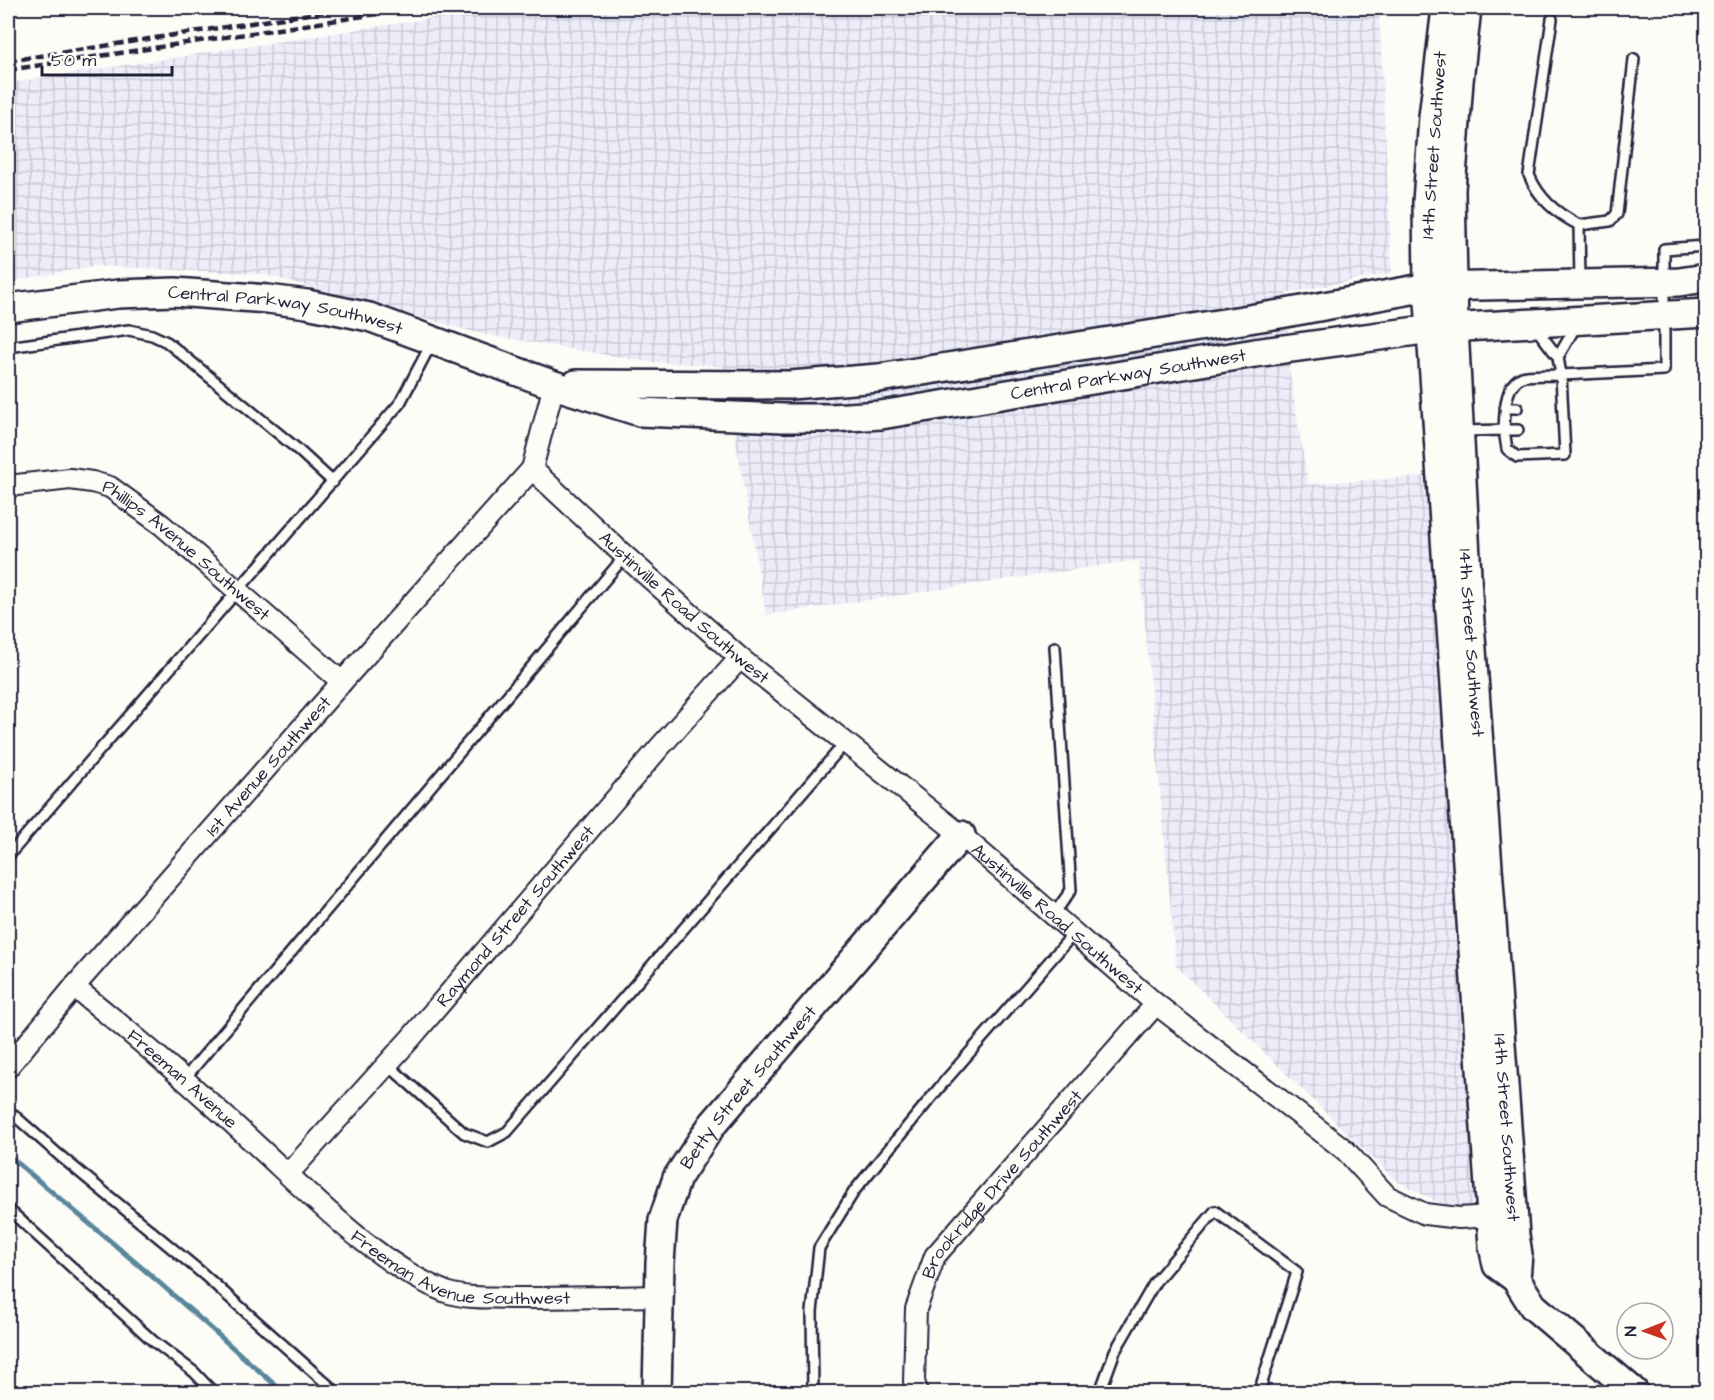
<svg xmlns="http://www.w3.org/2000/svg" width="1714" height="1400" font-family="'Architects Daughter',sans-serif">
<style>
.industrial{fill:url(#industrial-grid)}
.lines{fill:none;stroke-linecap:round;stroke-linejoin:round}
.stream{stroke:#59879c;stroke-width:5}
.lane-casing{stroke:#22223b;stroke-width:14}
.street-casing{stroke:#22223b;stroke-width:24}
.secondary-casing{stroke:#22223b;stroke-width:32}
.lane{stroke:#fdfcf7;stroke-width:9}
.street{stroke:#fdfcf7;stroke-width:20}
.secondary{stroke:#fdfcf7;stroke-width:27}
.rail{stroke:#22223b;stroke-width:4.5;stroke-dasharray:9 4.5;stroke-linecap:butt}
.labels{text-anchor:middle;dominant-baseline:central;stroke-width:4.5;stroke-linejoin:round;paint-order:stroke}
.street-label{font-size:18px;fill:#22223b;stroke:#fdfcf7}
</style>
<defs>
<pattern id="industrial-grid" width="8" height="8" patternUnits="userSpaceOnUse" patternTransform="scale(1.5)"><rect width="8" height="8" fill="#ecedf9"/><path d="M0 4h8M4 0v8" fill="none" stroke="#cacbd6"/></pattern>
</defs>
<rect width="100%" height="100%" fill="#fdfcf7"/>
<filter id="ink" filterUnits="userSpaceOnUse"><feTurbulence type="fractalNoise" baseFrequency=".0167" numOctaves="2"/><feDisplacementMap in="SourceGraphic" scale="12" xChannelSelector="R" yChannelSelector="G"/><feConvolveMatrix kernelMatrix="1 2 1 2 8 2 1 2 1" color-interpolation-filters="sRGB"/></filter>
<g filter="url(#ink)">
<path class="industrial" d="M498,8H1379L1392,273L1287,293L1289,369L1308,484L1433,476L1479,1189L1466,1217L1395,1180L1176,966L1139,560L766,615L723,366L649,362L481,334L262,274L94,266L8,282V83Z"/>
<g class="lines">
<path class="stream" d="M8,1155L154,1278L283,1392"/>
<defs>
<path id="lane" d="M1552,19L1529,175C1539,199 1556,213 1579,225L1580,282
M1579,225L1610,221L1617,214L1634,59
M1535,327L1558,357L1576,326
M8,347L129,330L152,335L167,342L296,448L333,482
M1505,408H1517
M1518,430H1504C1505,414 1504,385 1522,377C1530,374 1552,376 1561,375L1558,357
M1463,431L1504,430L1507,449L1517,457L1565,455L1561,375L1664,370V249L1706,246
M8,856L400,403L431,344
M1054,914L1071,890L1055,647
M387,1064L464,1133L488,1142L507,1132L845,743
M185,1078L625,556
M8,1110L59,1155L202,1273L336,1392
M8,1209L153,1341L194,1372L213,1392
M813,1392L812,1312L819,1248L855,1190L944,1082L1075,932
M1100,1392L1115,1351L1155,1282L1215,1211L1297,1272L1259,1392"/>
<g id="street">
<path id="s1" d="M532,469L625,556L740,658L961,835L1156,1004L1345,1150L1387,1196L1425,1214L1459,1218L1490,1216"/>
<path id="s2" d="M8,486L70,479L92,482L110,487L162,525L342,682"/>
<path id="s3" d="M74,987C136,1036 195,1088 253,1142C309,1193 376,1264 446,1292C466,1299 489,1297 509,1298C559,1298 609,1297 659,1296"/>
<path id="s4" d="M8,1067L74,987L342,682L532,469L554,385"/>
<path id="s5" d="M288,1174L410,1039L659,748L740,658"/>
<path id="s6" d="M917,1392L914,1381L916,1309L935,1256L1156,1004"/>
</g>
<g id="secondary">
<path d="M1446,8L1433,117L1427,202L1428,287L1493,1246L1497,1265L1516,1279L1533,1306L1634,1392"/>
<path id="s7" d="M1467,8L1459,81L1451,190L1454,327L1468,595L1515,1235L1518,1254L1516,1279"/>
<path id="s8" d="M8,308L118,294L175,292L268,299L307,304L369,317L554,385L640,412L783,418H831L881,415L1255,353L1431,329L1706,313"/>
<path d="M576,384L790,385L879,378L1280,314L1428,287L1679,282L1706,278"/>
<path id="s9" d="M657,1392L660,1263L663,1220L677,1178L712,1125L961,835"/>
</g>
</defs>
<use href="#lane" class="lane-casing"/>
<use href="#street" class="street-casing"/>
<use href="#secondary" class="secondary-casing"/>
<use href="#lane" class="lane"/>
<use href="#street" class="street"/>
<use href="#secondary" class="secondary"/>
<path class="rail" d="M8,61L347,8
M8,70L417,8"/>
</g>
</g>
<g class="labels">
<g class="street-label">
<text transform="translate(1434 145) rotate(-86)">14th Street Southwest</text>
<text stroke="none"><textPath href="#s8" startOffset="280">Central Parkway Southwest</textPath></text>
<text stroke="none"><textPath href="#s8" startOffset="1143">Central Parkway Southwest</textPath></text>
<text stroke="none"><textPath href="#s2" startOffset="202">Phillips Avenue Southwest</textPath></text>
<text stroke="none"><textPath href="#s1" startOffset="206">Austinville Road Southwest</textPath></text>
<text stroke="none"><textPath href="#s7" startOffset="636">14th Street Southwest</textPath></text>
<text stroke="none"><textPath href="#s4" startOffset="398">1st Avenue Southwest</textPath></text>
<text stroke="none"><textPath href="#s5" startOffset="344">Raymond Street Southwest</textPath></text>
<text stroke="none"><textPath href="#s1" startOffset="692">Austinville Road Southwest</textPath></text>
<text stroke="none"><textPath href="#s3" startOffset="142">Freeman Avenue</textPath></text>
<text stroke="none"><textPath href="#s9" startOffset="332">Betty Street Southwest</textPath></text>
<text stroke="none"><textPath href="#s7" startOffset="1122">14th Street Southwest</textPath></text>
<text stroke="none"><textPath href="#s6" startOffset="237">Brookridge Drive Southwest</textPath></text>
<text stroke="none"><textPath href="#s3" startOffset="490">Freeman Avenue Southwest</textPath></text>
</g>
</g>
<rect width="1714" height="1400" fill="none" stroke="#fdfcf7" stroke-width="30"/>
<rect x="15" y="15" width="1684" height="1370" fill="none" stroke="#22223b" stroke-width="2" filter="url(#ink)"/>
<g transform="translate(1645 1331) rotate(269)"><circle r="28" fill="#fdfcf7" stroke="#a5a5ac" stroke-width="1.5"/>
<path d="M0-4.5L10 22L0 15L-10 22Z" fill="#c8321e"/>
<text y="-9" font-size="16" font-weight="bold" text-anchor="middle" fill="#22223b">N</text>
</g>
<path d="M42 66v9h130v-9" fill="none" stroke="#22223b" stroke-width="3"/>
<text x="51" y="66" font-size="18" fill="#22223b" stroke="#fdfcf7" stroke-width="4.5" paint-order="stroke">50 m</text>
</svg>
